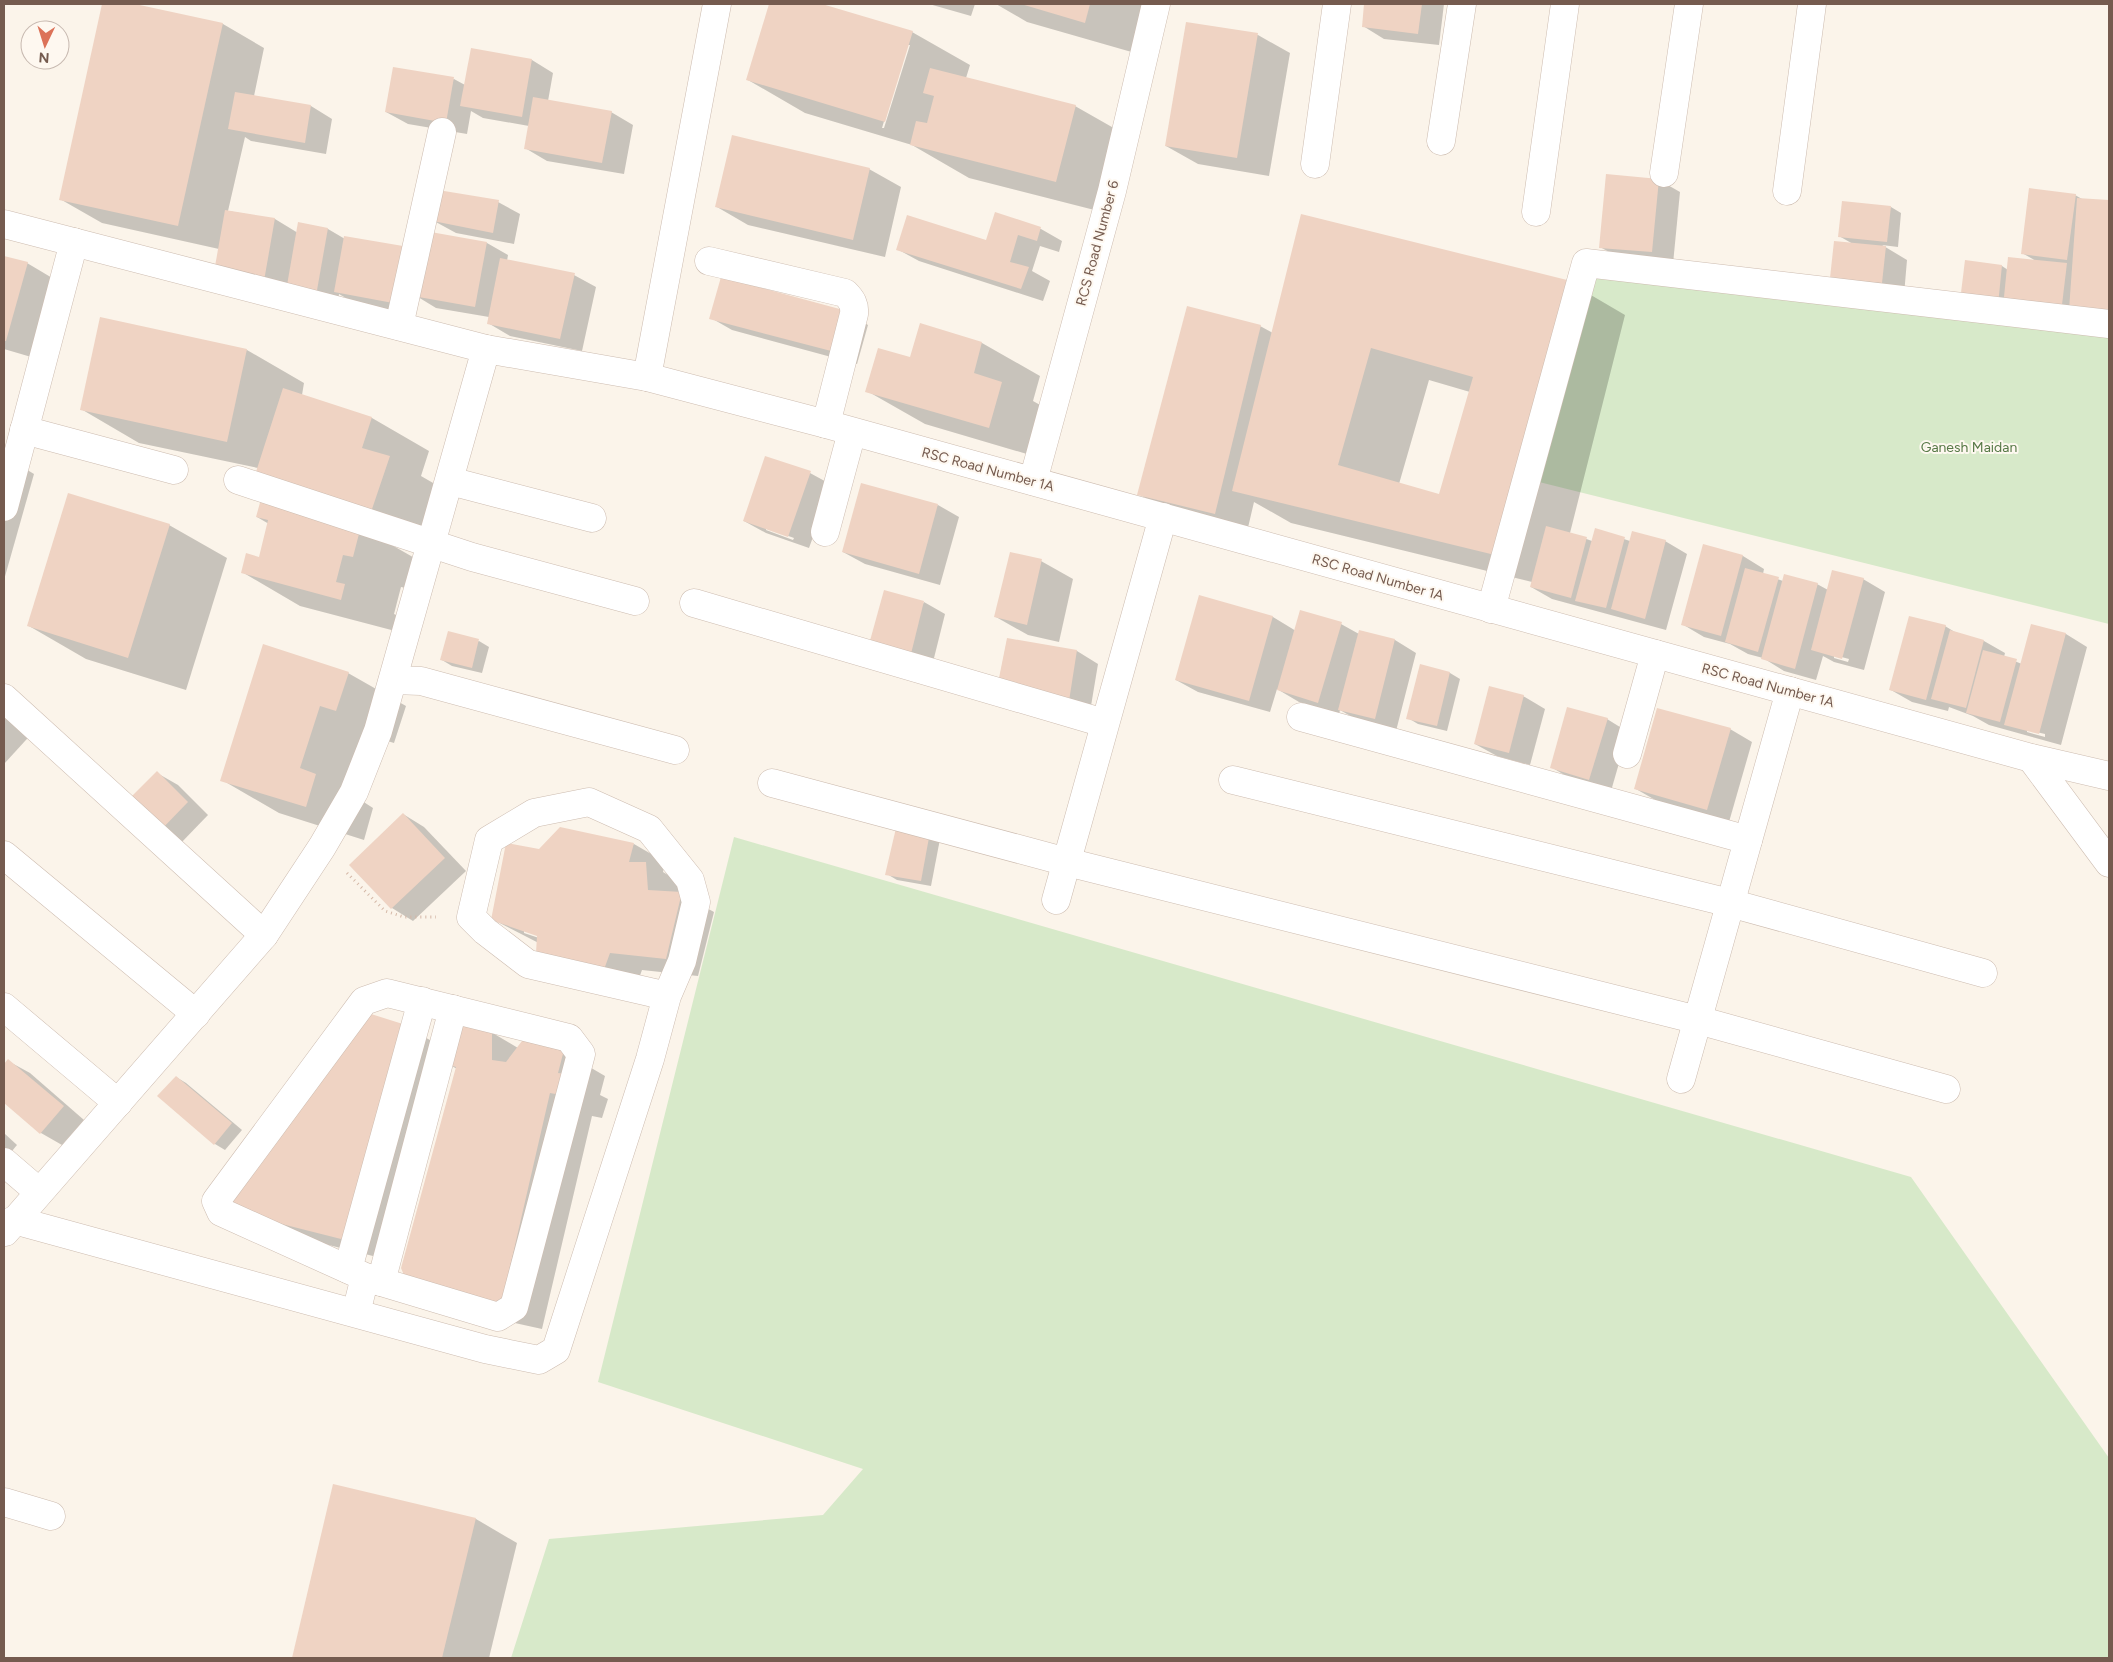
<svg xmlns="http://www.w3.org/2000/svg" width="2113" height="1662" font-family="Figtree,sans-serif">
<rect width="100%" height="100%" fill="#fbf4ea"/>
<g fill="#d7e9c9">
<path d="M1586 263 2109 324V624L1527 479Z"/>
<path d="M734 837 1911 1177 2109 1458V1658H511L549 1539 823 1515 863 1469 598 1382Z"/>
</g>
<g fill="#0003" fill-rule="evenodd">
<path d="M104 4H129L223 24 264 48 254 96 311 106 332 119 326 154 251 141 245 137 228 211 275 219 298 233 328 229 345 239 403 247 487 243 508 255 507 261 574 275 596 287 582 351 510 336 488 323 489 317 436 308 418 297 414 314 356 304 339 294 337 308 285 293 219 249 102 223 60 199Z"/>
<path d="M771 4H818L912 32 970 65 966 78 1075 106 1133 139 1114 215 969 178 912 145 805 113 748 80ZM907 45H910L884 128H882Z"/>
<path d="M929 4H975L971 16Z"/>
<path d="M996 4H1157L1142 55 1027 22Z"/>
<path d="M1366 4H1444L1439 45 1384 39 1363 26Z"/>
<path d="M1187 23 1258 35 1290 53 1269 176 1198 164 1166 146Z"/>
<path d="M532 60 553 73 548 101 611 112 633 125 624 174 547 161 525 148 529 126 483 118 471 111 467 134 408 124 386 112 454 79 465 85Z"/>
<path d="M869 169 901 187 885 257 748 225 717 207Z"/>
<path d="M1659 180 1680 192 1673 264 1622 259 1600 247Z"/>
<path d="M2075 195 2082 199 2109 201V323L2008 308 1966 262 2002 266 2008 270 2036 261 2022 253Z"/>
<path d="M498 202 520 214 514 244 456 233 434 221Z"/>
<path d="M1891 207 1901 213 1898 247 1882 245 1907 260 1904 295 1832 277 1853 244 1839 236Z"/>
<path d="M995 214 1041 229 1062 241 1059 252 1040 246 1032 271 1050 281 1043 301 919 261 897 249 987 242Z"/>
<path d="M1302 215 1567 281 1625 315 1570 533 1592 541 1596 530 1630 541H1665L1687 554 1666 630 1552 599 1531 587 1532 582 1291 523 1254 502 1247 532 1171 513 1139 494 1260 326 1273 333ZM1429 380 1470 392 1440 496 1399 484Z"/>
<path d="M4 257 27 263 59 282 38 359 4 349Z"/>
<path d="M846 312 868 325 857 364 732 330 711 318Z"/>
<path d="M921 325 982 343 1040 376 1033 401 1060 416 1047 460 925 424 867 391 911 358Z"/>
<path d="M247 350 304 383 302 395 372 418 429 451 421 476 447 491 428 547 362 528 418 560 411 589 401 587 394 614 403 618 399 632 300 606 242 572 260 559 269 524 257 517 262 500 258 468 139 443 81 409Z"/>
<path d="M4 456 34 474 4 580Z"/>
<path d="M810 473 832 485 809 548 766 533 744 521ZM766 528 794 538 793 540 766 530Z"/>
<path d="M938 505 959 517 940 585 865 564 843 552Z"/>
<path d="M169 525 227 558 186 690 86 659 29 626Z"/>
<path d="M1704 546 1743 556 1764 569 1763 574 1783 581 1817 584 1828 590 1863 579 1885 592 1864 670 1834 662 1823 656 1816 680 1784 671 1763 658 1748 654 1730 644 1704 637 1682 624ZM1834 655 1849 659 1848 662 1834 658Z"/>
<path d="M1041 561 1073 579 1059 642 1028 635 996 617Z"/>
<path d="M1200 597 1273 617 1296 631 1341 624 1359 634 1360 631 1395 640 1416 653 1396 731 1361 722 1340 710 1339 714 1299 702 1277 689 1270 712 1198 692 1176 680Z"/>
<path d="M924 602 945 614 931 670 891 660Z"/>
<path d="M2032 625 2066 634 2087 647 2061 745 1989 725 1973 716 1949 707 1948 711 1912 702 1891 690 1945 626 1958 634 1984 641 2005 653 2004 657 2022 664ZM2027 730 2045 734V737L2027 732Z"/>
<path d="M1008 639 1077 651 1098 664 1090 712 1020 700Z"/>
<path d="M479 641 489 647 482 673 452 666 442 660Z"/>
<path d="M1421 666 1450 673 1460 679 1447 731 1418 724 1408 718Z"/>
<path d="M348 673 406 706 394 743 378 738 359 799 373 808 364 840 279 813 222 780Z"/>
<path d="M1523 696 1545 709 1530 765 1497 756 1475 744Z"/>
<path d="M4 699 36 729 4 764Z"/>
<path d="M1607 719 1628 732 1611 791 1573 780 1551 767Z"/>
<path d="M1730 729 1752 742 1729 822 1657 801 1636 789Z"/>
<path d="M157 773 178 785 208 815 179 845 158 833Z"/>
<path d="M403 814 424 827 466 871 413 921 392 908Z"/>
<path d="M897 829 940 839 931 886 897 880 887 874Z"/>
<path d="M634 844 665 862 663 872 678 881 679 893 714 912 698 976 642 970 634 992 492 919ZM524 930 543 937 542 939 524 933Z"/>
<path d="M405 1026 437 1044 377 1257 256 1227Z"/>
<path d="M491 1032 518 1048 564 1052 605 1076 600 1095 608 1099 602 1118 592 1116 542 1329 451 1309 457 1069 445 1062Z"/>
<path d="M8 1061 30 1073 84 1120 62 1145 41 1133 4 1101V1066Z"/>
<path d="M176 1077 186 1083 242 1130 225 1150 215 1144Z"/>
<path d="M4 1133 17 1145 7 1157 4 1155Z"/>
<path d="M334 1486 476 1519 517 1543 489 1658H293Z"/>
</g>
<g fill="#efd3c3" fill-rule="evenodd">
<path d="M102 4H135L223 23 178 226 59 200Z"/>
<path d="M769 4H822L913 31 885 122 746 80Z"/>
<path d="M1021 4H1090L1085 23Z"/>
<path d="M1364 4H1422L1418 34 1362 27Z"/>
<path d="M1186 22 1258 33 1237 158 1165 146Z"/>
<path d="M471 48 532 59 522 117 460 106Z"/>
<path d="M393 67 454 77 446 123 385 112Z"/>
<path d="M930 68 1076 105 1056 182 910 145 916 121 927 123 934 96 923 93Z"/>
<path d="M235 92 311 105 305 143 228 129Z"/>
<path d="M533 97 612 111 602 163 524 149Z"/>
<path d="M732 135 870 168 853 240 715 207Z"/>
<path d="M1606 174 1659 179 1652 252 1599 248Z"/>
<path d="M2029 188 2076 194 2067 260 2021 254Z"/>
<path d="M438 190 499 200 493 233 433 221Z"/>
<path d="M2077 198 2109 200V313L2069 310Z"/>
<path d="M1842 201 1891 206 1887 242 1838 237Z"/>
<path d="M225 210 275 218 264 281 214 272Z"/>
<path d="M995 212 1041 227 1037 241 1018 235 1010 262 1029 267 1021 289 896 250 907 215 986 240Z"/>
<path d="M1301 214 1567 280 1499 556 1232 491ZM1371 348 1473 377 1439 494 1338 465Z"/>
<path d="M298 222 328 228 316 296 286 291Z"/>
<path d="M425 231 487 242 475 307 413 296Z"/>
<path d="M344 236 403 246 393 303 334 292Z"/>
<path d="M1834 241 1886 246 1882 283 1830 278Z"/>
<path d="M4 256 28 262 6 341H4Z"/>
<path d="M2008 257 2067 263 2061 313 2003 307Z"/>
<path d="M500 258 575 273 560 339 487 324Z"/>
<path d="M1965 260 2002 265 1998 305 1960 301Z"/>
<path d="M721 277 847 311 835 352 709 319Z"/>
<path d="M1187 306 1261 325 1215 514 1137 495Z"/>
<path d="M100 317 247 349 227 442 80 410Z"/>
<path d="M920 323 982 342 974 373 1002 382 989 428 865 392 878 348 910 357Z"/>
<path d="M283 388 372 417 362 448 390 456 370 515 254 478Z"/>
<path d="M765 456 811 471 788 537 743 521Z"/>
<path d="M861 483 938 504 919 574 842 552Z"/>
<path d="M68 493 170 524 128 658 27 626Z"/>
<path d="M261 499 361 526 353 557 343 555 336 582 345 584 341 600 241 573 246 553 259 557 268 520 256 517Z"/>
<path d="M1546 526 1587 537 1571 598 1530 587Z"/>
<path d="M1595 528 1625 537 1606 608 1575 601Z"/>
<path d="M1632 531 1666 540 1645 619 1611 609Z"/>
<path d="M1703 544 1743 555 1721 636 1681 625Z"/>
<path d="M1010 552 1042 559 1027 625 994 617Z"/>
<path d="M1745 568 1779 577 1758 652 1725 642Z"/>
<path d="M1832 570 1864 578 1842 659 1811 650Z"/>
<path d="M1784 574 1818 583 1795 669 1761 659Z"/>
<path d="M884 590 924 601 910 658 868 648Z"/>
<path d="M1199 595 1273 616 1249 701 1175 680Z"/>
<path d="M1300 610 1342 622 1318 703 1277 690Z"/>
<path d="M1909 616 1946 625 1926 700 1889 690Z"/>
<path d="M2031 624 2066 633 2039 734 2004 725Z"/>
<path d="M1359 630 1395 639 1375 719 1338 710Z"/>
<path d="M1950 630 1984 640 1966 708 1931 699Z"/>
<path d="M448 631 479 639 472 668 440 660Z"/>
<path d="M1007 638 1077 650 1069 701 997 688Z"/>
<path d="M263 644 349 672 336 711 320 706 300 768 316 774 306 807 220 781Z"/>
<path d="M1983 650 2017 659 2000 722 1966 713Z"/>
<path d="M1420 664 1450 672 1437 726 1406 719Z"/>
<path d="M1489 686 1524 695 1509 753 1474 744Z"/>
<path d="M1567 707 1608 718 1589 780 1550 768Z"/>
<path d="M1657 708 1731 728 1707 810 1634 789Z"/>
<path d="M157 771 188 802 157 834 125 803Z"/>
<path d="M403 813 445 858 391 909 349 865Z"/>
<path d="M560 827 634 843 629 862H646L648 890 682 892 666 959 610 953 602 975 536 953 537 936 491 920 506 843 539 849Z"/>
<path d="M896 828 930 832 921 881 885 875Z"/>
<path d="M371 1014 406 1025 345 1240 223 1209Z"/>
<path d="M458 1021 492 1031V1060L506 1062 525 1037 564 1050 558 1073 567 1074 561 1095 550 1093 501 1306 408 1285 401 1268 456 1067 444 1063Z"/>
<path d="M8 1059 64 1106 40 1134 4 1103V1064Z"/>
<path d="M176 1076 232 1123 214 1145 157 1096Z"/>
<path d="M333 1484 476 1518 442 1658H292Z"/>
</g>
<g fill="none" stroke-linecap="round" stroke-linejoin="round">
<defs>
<g id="minor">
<path d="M1441 141 1462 4"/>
<path d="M1315 164 1337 4"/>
<path d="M1664 173 1689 4"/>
<path d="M1787 191 1812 4"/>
<path d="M1536 212 1565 4"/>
<path d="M4 224 486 349 647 377 826 424 2031 758 2109 776"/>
<path d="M709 261 845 293C852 300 855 305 854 314L826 424"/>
<path d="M399 326 442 132"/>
<path d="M647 377 717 4"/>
<path d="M24 430 174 470"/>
<path d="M238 480 472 557 635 601"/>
<path d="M450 481 592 518"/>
<path d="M1033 481 1112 191 1156 4"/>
<path d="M4 507 74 242"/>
<path d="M825 532 852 432"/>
<path d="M694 603 1104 723"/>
<path d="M1491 609 1586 263 2109 324"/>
<path d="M393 680 421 681 675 750"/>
<path d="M4 698 264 935"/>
<path d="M1301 717 1748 840"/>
<path d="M1627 754 1655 654"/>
<path d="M2031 758 2109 863"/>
<path d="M1233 780 1730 903 1983 973"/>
<path d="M772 783 1067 862 1698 1020 1946 1089"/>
<path d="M4 855 196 1014"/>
<path d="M1056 900 1163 517"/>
<path d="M4 1007 118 1103"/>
<path d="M1681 1079 1790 691"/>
<path d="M4 1162 39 1192"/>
<path d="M14 1220 485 1349 539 1360 556 1350 650 1059 667 996 682 961 696 902 690 880 649 829 589 802 534 813 489 840 471 917 485 931 528 964 667 996"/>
<path d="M5 1232 264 935 322 847 354 792 378 731 486 349"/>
<path d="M348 1269 422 1001"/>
<path d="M381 1282 453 1009"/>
<path d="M356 1313 365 1277 498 1317 514 1307 581 1054 569 1038 387 993 364 1001 216 1201 221 1212 365 1277"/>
<path d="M4 1502 51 1516"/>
</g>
</defs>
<use href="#minor" stroke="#cdbcb0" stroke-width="29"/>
<path stroke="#d4b7a6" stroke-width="3" stroke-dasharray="1 4" stroke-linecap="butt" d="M347 873 385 911 404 917H436"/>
<use href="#minor" stroke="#fff" stroke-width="28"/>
</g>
<g text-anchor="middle" stroke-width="4" stroke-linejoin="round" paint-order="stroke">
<g font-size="14" fill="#755b4f" stroke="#fef8f0">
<text transform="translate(1097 243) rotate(-75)" y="5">RCS Road Number 6</text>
<text transform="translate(988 469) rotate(15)" y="5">RSC Road Number 1A</text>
<text transform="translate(1378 577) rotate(16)" y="5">RSC Road Number 1A</text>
<text transform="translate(1768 685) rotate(15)" y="5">RSC Road Number 1A</text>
</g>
<g font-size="14" fill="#577947" stroke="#fef8f0">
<text x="1969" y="452">Ganesh Maidan</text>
</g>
</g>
<rect width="2113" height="1662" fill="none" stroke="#755b4f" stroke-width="10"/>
<g transform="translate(45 45) rotate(184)"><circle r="24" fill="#fef8f0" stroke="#c7b9b0"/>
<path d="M0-4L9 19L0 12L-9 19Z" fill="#dc7258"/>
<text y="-8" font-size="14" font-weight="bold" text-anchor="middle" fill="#755b4f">N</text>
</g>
</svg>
